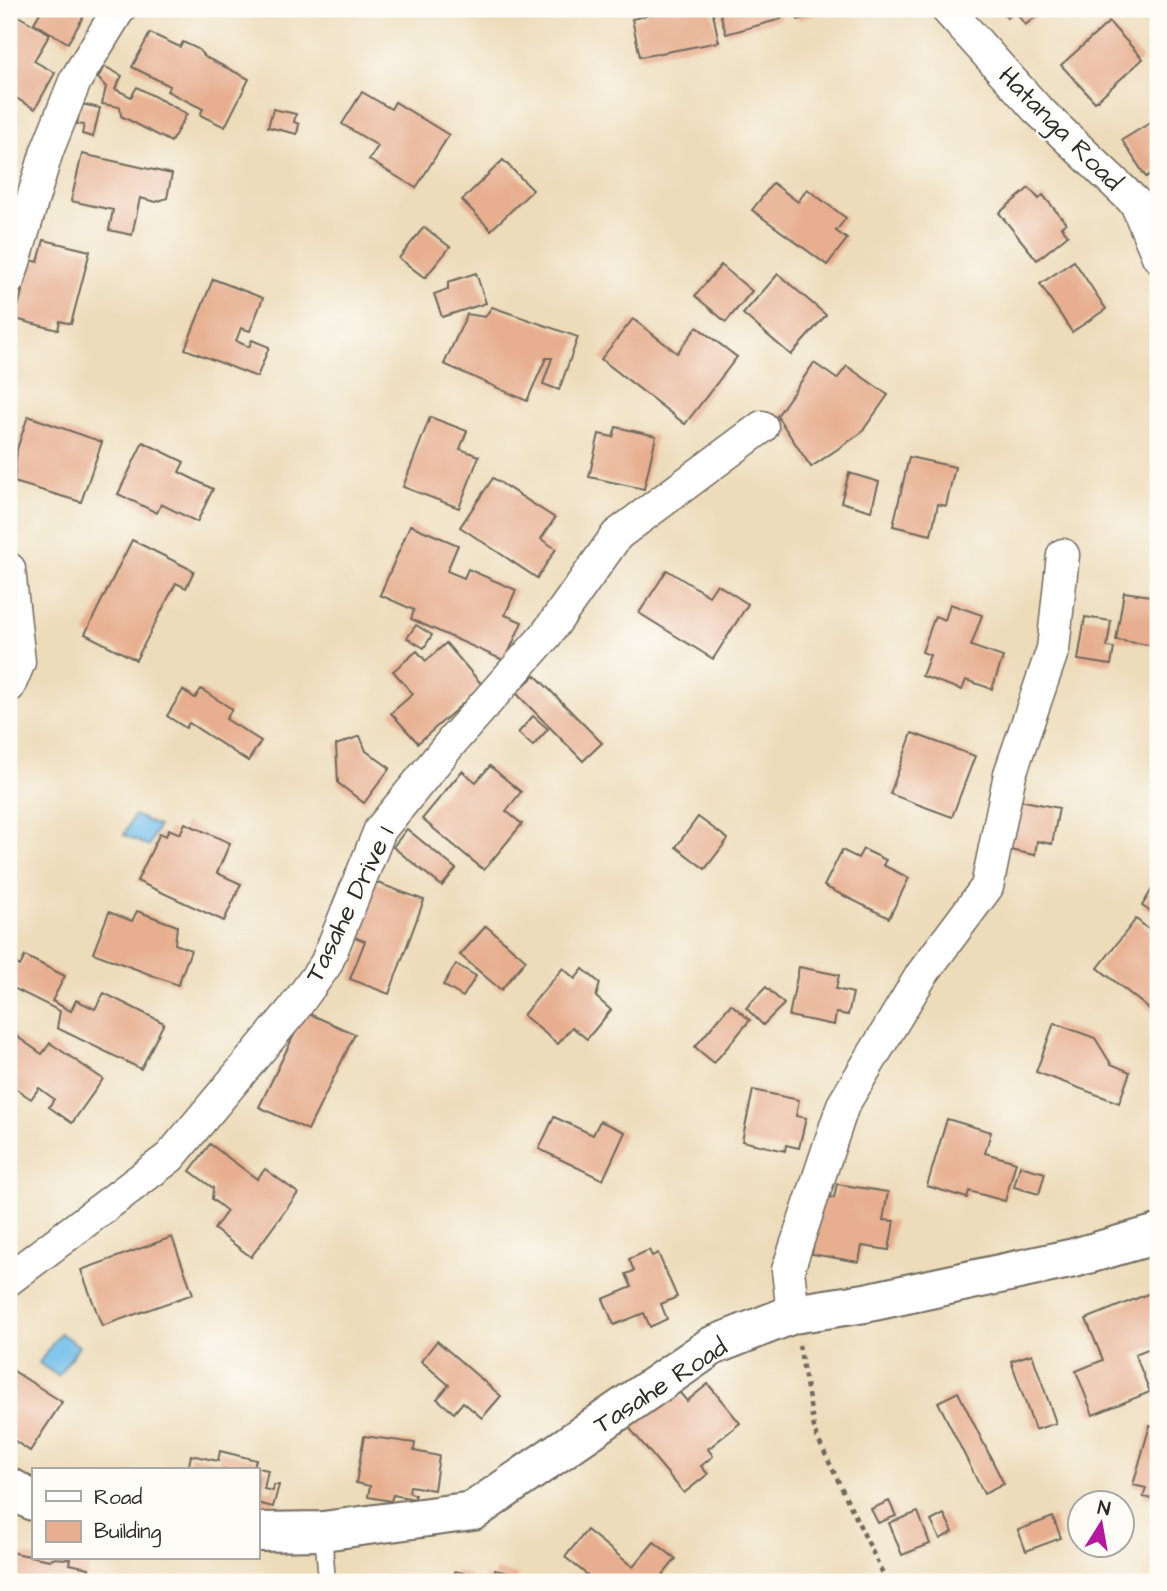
<svg xmlns="http://www.w3.org/2000/svg" width="1167" height="1591" font-family="'Architects Daughter',sans-serif">
<rect width="100%" height="100%" fill="#fdfcf7"/>
<filter id="ink" filterUnits="userSpaceOnUse"><feTurbulence type="fractalNoise" baseFrequency=".0143" numOctaves="2"/><feDisplacementMap in="SourceGraphic" scale="14" xChannelSelector="R" yChannelSelector="G"/><feConvolveMatrix kernelMatrix="1 2 1 2 8 2 1 2 1" color-interpolation-filters="sRGB"/></filter>
<filter id="wash" filterUnits="userSpaceOnUse"><feTurbulence type="fractalNoise" baseFrequency=".00686" numOctaves="4" result="noise"/><feDisplacementMap in="SourceGraphic" scale="28" xChannelSelector="R" yChannelSelector="G"/><feGaussianBlur stdDeviation="1.57" result="paint"/><feColorMatrix in="noise" values="0 0 0 0 0 0 0 0 0 0 0 0 0 0 0 0 0 1.4 0 .05"/><feComposite in="paint" operator="in"/></filter>
<g filter="url(#wash)">
<rect width="100%" height="100%" fill="#eddcba"/>
<g fill="#6fbeea" stroke="#4d748a" stroke-width="2">
<path d="M134 815 158 826 149 846 124 835Z"/>
<path d="M60 1333 79 1346 58 1376 39 1363Z"/>
</g>
<g id="blocks">
<g fill="#e7af8f">
<path d="M42 9H88L68 43 34 23Z"/>
<path d="M644 9H712L719 42 640 57 632 19 646 16Z"/>
<path d="M719 9H778L781 19 726 34Z"/>
<path d="M794 9H834L798 20Z"/>
<path d="M1000 9H1038L1041 13 1025 25 1016 12 1007 18Z"/>
<path d="M9 11 50 34 34 61 55 73 35 109 12 96 9 98Z"/>
<path d="M1109 22 1143 59 1095 102 1061 65Z"/>
<path d="M150 33 180 47 183 42 198 49 205 57 249 79 225 127 200 115 203 109 167 91 170 86 132 67Z"/>
<path d="M104 66 122 76 115 89 131 97 137 87 187 114 171 142 121 116 120 107 102 104 106 87 98 78Z"/>
<path d="M362 92 391 109 395 102 449 135 416 188 369 160 378 146 342 124Z"/>
<path d="M81 104 100 108 93 137 82 134 84 125 77 124Z"/>
<path d="M273 109 296 114 294 122 299 124 297 134 268 127Z"/>
<path d="M1158 118V169L1146 177 1122 140Z"/>
<path d="M82 154 172 174 167 198 156 202 140 198 132 235 109 230 113 210 71 201Z"/>
<path d="M503 160 533 190 491 230 462 200Z"/>
<path d="M773 183 798 202 807 189 846 218 836 231 847 239 827 265 752 210Z"/>
<path d="M1029 188 1039 199 1043 195 1066 223 1061 227 1068 235 1037 260 999 213Z"/>
<path d="M424 227 450 247 425 278 399 258Z"/>
<path d="M44 240 90 251 71 324 60 321 58 330 15 319 30 260 38 262Z"/>
<path d="M1074 261 1106 309 1072 332 1040 284Z"/>
<path d="M721 265 752 291 726 322 695 296Z"/>
<path d="M476 273 486 303 442 317 434 294 448 289V282Z"/>
<path d="M778 274 826 315 791 355 743 314Z"/>
<path d="M213 279 263 298 250 331 241 328 236 341 249 347 252 340 269 347 257 377 185 349Z"/>
<path d="M492 307 578 337 559 390 543 384 552 358H546L527 401 444 364 467 314 485 317Z"/>
<path d="M633 319 677 353 697 327 737 357 685 424 601 359Z"/>
<path d="M814 363 837 379 847 366 888 395 861 433 811 467 777 416Z"/>
<path d="M28 416 102 442 81 502 14 482 17 449Z"/>
<path d="M430 417 467 431 460 449 479 456 459 508 403 487Z"/>
<path d="M616 427 656 436 644 489 589 477 599 434 613 437Z"/>
<path d="M143 442 184 462 179 472 213 489 197 522 161 504 157 513 118 494Z"/>
<path d="M909 457 955 467 946 506 938 504 931 535 893 526Z"/>
<path d="M849 473 879 482 871 511 841 502Z"/>
<path d="M493 478 555 518 541 539 556 549 537 578 460 527Z"/>
<path d="M410 525 458 545 447 571 464 578 468 569 516 590 505 615 522 622 505 661 411 619 414 610 380 595Z"/>
<path d="M132 540 194 571 186 588 176 583 136 660 85 634Z"/>
<path d="M667 570 709 596 717 584 748 604 713 659 639 613Z"/>
<path d="M1124 592 1158 597 1150 645 1116 640Z"/>
<path d="M950 604 982 615 971 646 1003 657 992 689 966 680 962 690 922 676 930 655 922 652 935 616 945 620Z"/>
<path d="M1085 617 1111 621 1107 647 1114 648 1111 665 1078 660Z"/>
<path d="M416 625 432 635 424 648 407 638Z"/>
<path d="M446 643 483 686 418 743 391 713 413 694 393 671 417 651 426 661Z"/>
<path d="M535 675 602 743 583 761 516 693Z"/>
<path d="M201 689 232 709 226 719 261 741 248 761 189 723 186 728 167 716 183 690 195 698Z"/>
<path d="M533 716 548 729 533 746 518 733Z"/>
<path d="M912 733 975 756 952 817 890 794Z"/>
<path d="M360 736 366 751 390 768 364 803 338 783 336 745Z"/>
<path d="M490 766 521 792 506 811 522 824 484 870 422 819 462 771 476 782Z"/>
<path d="M1019 800 1059 808 1052 844 1037 841 1035 855 1010 850Z"/>
<path d="M698 817 728 839 705 869 676 847Z"/>
<path d="M185 823 230 843 217 873 241 884 224 921 137 881 160 833 166 836 169 829 180 834Z"/>
<path d="M407 829 456 869 442 886 393 847Z"/>
<path d="M863 849 886 860 883 865 909 878 889 918 824 886 842 850 858 858Z"/>
<path d="M375 882 424 900 389 994 350 979 365 941 354 937Z"/>
<path d="M1155 884 1158 886V916L1142 906Z"/>
<path d="M137 911 177 926 175 944 191 950 178 985 93 953 109 912 132 921Z"/>
<path d="M1136 919 1158 937V1005L1153 1012 1098 968Z"/>
<path d="M486 926 526 960 501 990 460 955Z"/>
<path d="M25 956 65 976 52 1001 71 1011 76 1000 95 1009 104 993 164 1023 141 1069 57 1028 60 1011 9 986V960L20 966Z"/>
<path d="M456 964 476 976 463 997 443 985Z"/>
<path d="M799 967 839 975 836 989 853 993 848 1015 836 1013 834 1025 789 1016Z"/>
<path d="M563 968 575 979 583 969 600 983 596 997 611 1010 587 1039 572 1027 558 1044 523 1015Z"/>
<path d="M766 987 784 1004 763 1025 746 1008Z"/>
<path d="M731 1004 750 1020 714 1063 695 1047Z"/>
<path d="M305 1012 355 1034 308 1130 259 1107Z"/>
<path d="M1054 1023 1095 1038 1111 1064 1130 1072 1119 1103 1036 1072Z"/>
<path d="M9 1031 42 1054 50 1043 103 1079 72 1123 49 1107 54 1099 39 1088 31 1099 9 1084Z"/>
<path d="M753 1090 799 1100 796 1116 806 1118 799 1148 786 1145 785 1151 742 1141Z"/>
<path d="M554 1117 593 1135 600 1121 625 1132 603 1180 539 1149Z"/>
<path d="M947 1119 991 1132 985 1153 1016 1162 1005 1201 969 1191 967 1198 927 1186Z"/>
<path d="M210 1144 257 1179 265 1169 298 1193 251 1257 214 1229 227 1211 212 1199 213 1188 190 1171Z"/>
<path d="M1020 1166 1045 1173 1039 1194 1014 1187Z"/>
<path d="M837 1184 888 1192 883 1220 894 1221 889 1250 862 1246 859 1262 812 1254 814 1242 808 1240 815 1195 834 1198Z"/>
<path d="M172 1237 193 1294 102 1326 81 1270Z"/>
<path d="M649 1250 652 1256 658 1253 677 1297 661 1304 667 1319 650 1327 644 1313 614 1325 603 1299 632 1287 626 1274 634 1271 629 1259Z"/>
<path d="M1150 1293 1158 1312V1345L1135 1354 1150 1392 1093 1415 1076 1371 1103 1360 1086 1319Z"/>
<path d="M437 1341 501 1396 482 1418 463 1402 454 1413 437 1399 449 1385 421 1361Z"/>
<path d="M1032 1354 1056 1423 1035 1430 1011 1361Z"/>
<path d="M9 1368 62 1402 30 1451 9 1437Z"/>
<path d="M708 1384 740 1423 708 1449 713 1456 701 1466 708 1474 684 1493 626 1424 673 1385 687 1401Z"/>
<path d="M958 1392 1004 1484 984 1494 938 1402Z"/>
<path d="M1150 1425 1158 1428V1500L1143 1497 1146 1488 1133 1485Z"/>
<path d="M364 1436 415 1443 414 1451 439 1456 434 1490 410 1486 409 1492 415 1495V1499L393 1495 391 1501 368 1497 370 1486 356 1483Z"/>
<path d="M220 1451 256 1460 254 1467 268 1470 264 1489 273 1491 274 1485H279L273 1507 257 1503V1470H188L191 1455 218 1461Z"/>
<path d="M889 1501 896 1516 878 1523 871 1509Z"/>
<path d="M918 1512 930 1544 902 1555 889 1523Z"/>
<path d="M944 1514 953 1532 940 1539 931 1521Z"/>
<path d="M1053 1517 1061 1538 1026 1551 1018 1530Z"/>
<path d="M587 1530 633 1567 654 1542 676 1559 657 1582H596L565 1557Z"/>
<path d="M9 1552 50 1560 51 1558 70 1559 69 1564 89 1568 86 1582H9Z"/>
<path d="M495 1570 518 1575 516 1582H484L485 1576 494 1578Z"/>
<path d="M455 1571 471 1575 470 1582H453Z"/>
</g>
</g>
</g>
<g filter="url(#ink)">
<use href="#blocks" fill-opacity="0" stroke="#6f695d" stroke-width="2"/>
<g fill="none" stroke-linecap="round" stroke-linejoin="round">
<defs>
<path id="service" d="M323 1531 327 1582"/>
<g id="minor">
<path d="M947 9 1036 108 1136 203 1158 256"/>
<path d="M9 279 47 151 75 81 119 9"/>
<path d="M9 569 19 662 9 686"/>
<path d="M9 1279 170 1157 292 1011 326 964 380 830 454 739 546 635 617 535 762 427"/>
<path d="M793 1314 788 1270 843 1105 922 974 987 887 1010 774 1053 649 1063 555"/>
</g>
<g id="tertiary">
<path d="M9 1487 33 1501"/>
<path d="M257 1532 323 1531 473 1511 712 1346 793 1314 865 1303 1074 1258 1158 1234"/>
</g>
</defs>
<use href="#service" stroke="#6f695d" stroke-width="19"/>
<use href="#minor" stroke="#6f695d" stroke-width="35"/>
<use href="#tertiary" stroke="#6f695d" stroke-width="42"/>
<path stroke="#6f695d" stroke-width="4.5" stroke-dasharray="5 5" stroke-linecap="butt" d="M799 1345 815 1433 887 1582"/>
<use href="#service" stroke="#fff" stroke-width="16"/>
<use href="#minor" stroke="#fff" stroke-width="32"/>
<use href="#tertiary" stroke="#fff" stroke-width="38"/>
</g>
</g>
<g text-anchor="middle" stroke-width="5" stroke-linejoin="round" paint-order="stroke">
<g font-size="26" fill="#2b2b2b" stroke="#fdfcf7">
<text transform="translate(1061 128) rotate(45)" y="9">Hatanga Road</text>
<text transform="translate(349 904) rotate(-64)" y="9">Tasahe Drive 1</text>
<text transform="translate(660 1385) rotate(-33)" y="9">Tasahe Road</text>
</g>
</g>
<rect width="1167" height="1591" fill="none" stroke="#fdfcf7" stroke-width="35"/>
<rect x="32" y="1468" width="228" height="91" fill="#fdfcf7" stroke="#a9a8a5" stroke-width="2"/>
<rect x="46" y="1491" width="35" height="10" fill="#ffffff" stroke="#a9a8a5" stroke-width="2"/>
<text x="94" y="1504" font-size="21" fill="#2b2b2b">Road</text>
<rect x="46" y="1521" width="35" height="21" fill="#e7af8f" stroke="#a9a8a5" stroke-width="2"/>
<text x="94" y="1538" font-size="21" fill="#2b2b2b">Building</text>
<g transform="translate(1101 1524) rotate(11)"><circle r="33" fill="#fdfcf7" stroke="#a9a8a5" stroke-width="2"/>
<path d="M0-5L12 26L0 18L-12 26Z" fill="#b5179e"/>
<text y="-10" font-size="19" font-weight="bold" text-anchor="middle" fill="#2b2b2b">N</text>
</g>
</svg>
